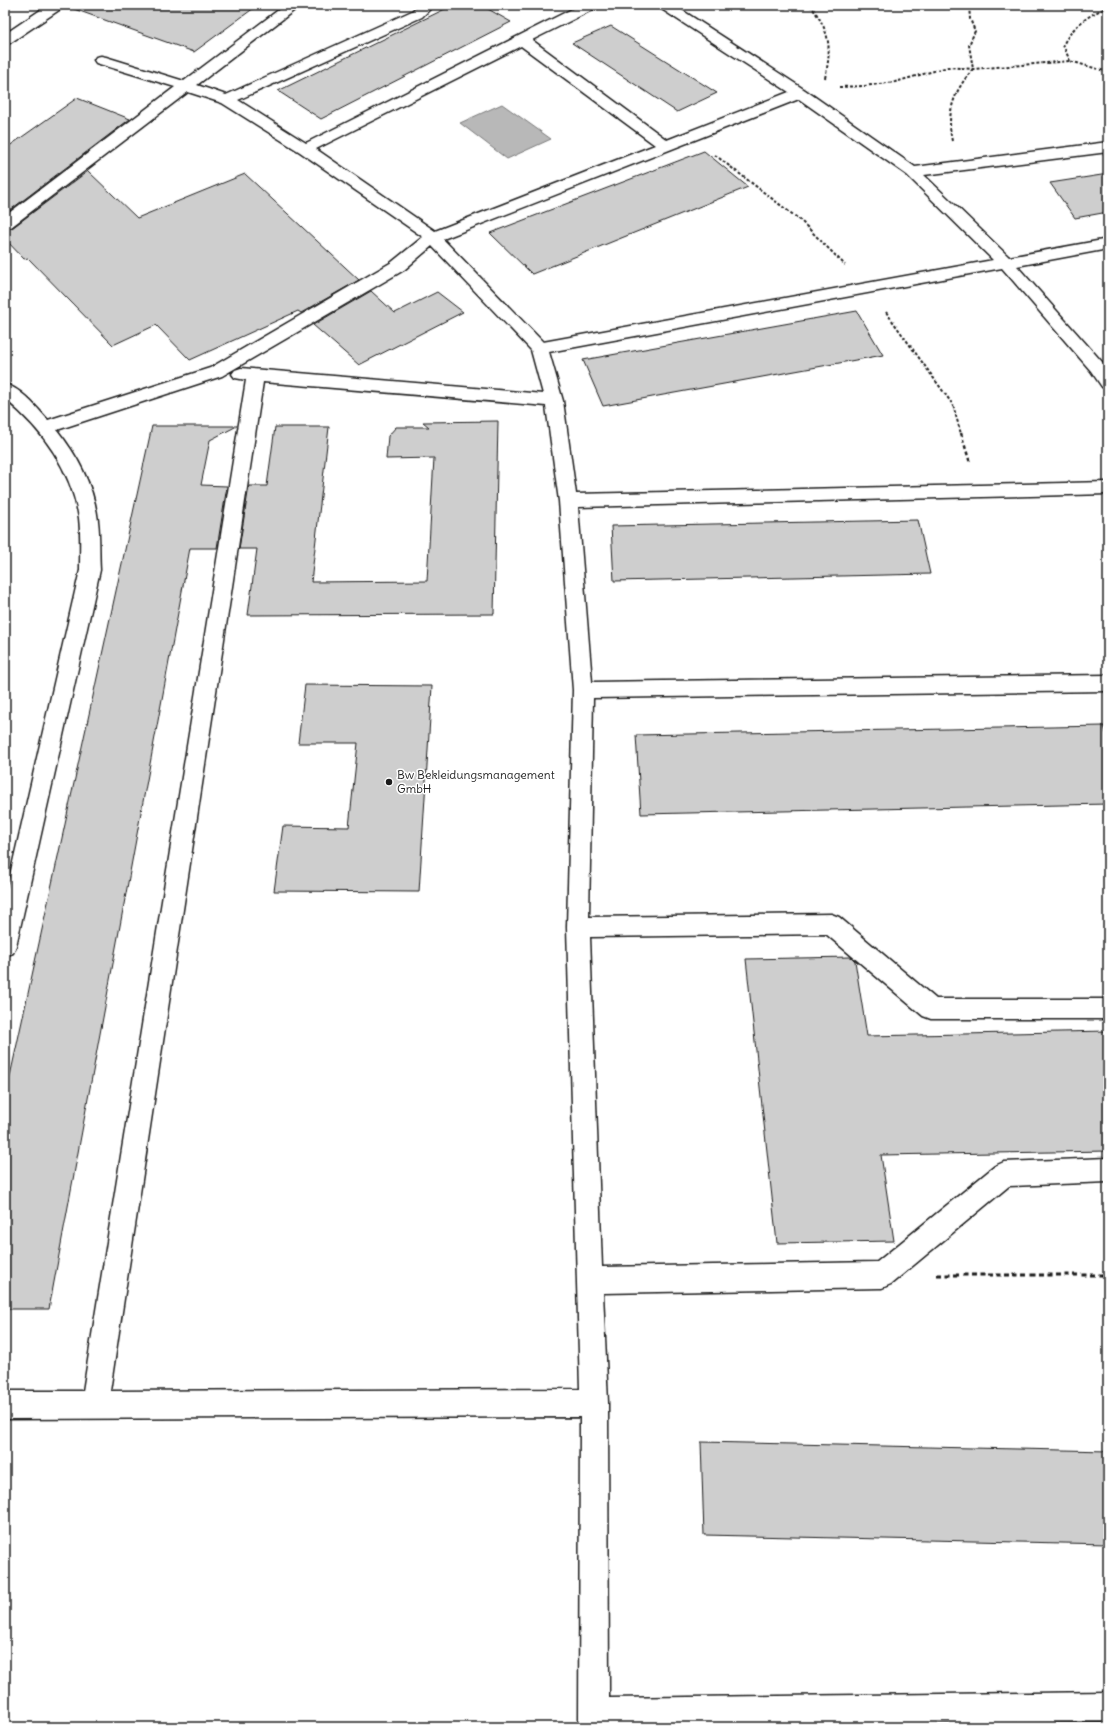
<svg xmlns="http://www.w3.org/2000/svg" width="1113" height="1732" font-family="Delius,sans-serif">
<rect width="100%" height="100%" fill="#fff"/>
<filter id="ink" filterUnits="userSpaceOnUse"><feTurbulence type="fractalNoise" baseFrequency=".025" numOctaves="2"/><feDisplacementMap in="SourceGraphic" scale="8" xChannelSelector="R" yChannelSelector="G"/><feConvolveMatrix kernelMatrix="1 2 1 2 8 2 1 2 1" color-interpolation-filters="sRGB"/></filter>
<g filter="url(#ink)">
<path fill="#b8b8b8" stroke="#7a7a7a" d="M502 104 551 139 507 159 460 123Z"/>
<g fill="#cecece" stroke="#1c1c1c">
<path d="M75 5H258L194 52 74 9Z"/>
<path d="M453 5H481L511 22 321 119 278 91Z"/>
<path d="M611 26 717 93 677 112 572 43Z"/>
<path d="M77 98 130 119 5 214V149Z"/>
<path d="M704 151 748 187 532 274 490 233Z"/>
<path d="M88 171 137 218 245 174 359 280 301 313 298 311 190 360 156 325 113 345 28 258 24 259 5 239V230L12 228Z"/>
<path d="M1108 174V212L1075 218 1050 183Z"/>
<path d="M371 291 395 313 437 292 463 312 359 365 313 325Z"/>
<path d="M857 311 883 355 603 406 583 360Z"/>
<path d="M498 421 494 614 248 615 257 549H239L249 486H267L275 427H329L311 582 427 581 434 458 386 459 388 436 396 427H429L423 422Z"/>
<path d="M152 426H237L210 440 201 485 227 486 217 548H190L49 1309H5V1099Z"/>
<path d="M918 520 930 574 614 581 611 526Z"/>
<path d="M305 685 432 686 419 892 274 891 283 826 349 827 358 743H298Z"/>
<path d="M1104 726 1108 740V804L641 814 636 735Z"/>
<path d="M851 957 855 961 867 1036 1108 1031V1151L881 1155 894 1241 777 1243 746 959Z"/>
<path d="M701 1442 1108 1451V1544L704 1535Z"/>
</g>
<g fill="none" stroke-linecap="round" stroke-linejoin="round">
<defs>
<g id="minor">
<path d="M48 5H64L62 8 10 43 5 44V34Z"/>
<path d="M285 5H301L197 85 226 95 412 11 419 5H434L422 17 238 100 306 143 580 5H598L596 8 532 40 667 140 789 92 660 8 658 5H674L805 90 915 167 1108 142V152L924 175 1009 257 1108 239V249L1017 266 1103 363 1108 370V389L1102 387 1091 371 1002 268 549 352 563 401 576 494 1108 482V494L578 507 592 682 1108 675V691L593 698 589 917 831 914 839 917 936 999H1108V1019H931L923 1016 826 934 590 937 602 1267 877 1262 995 1166 1004 1162 1108 1158V1182L1009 1186 891 1284 882 1288 603 1293 608 1403 609 1698 1108 1692V1722L579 1727 580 1417 5 1419V1391H83L246 380 235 378 232 374 235 370 241 368 543 394 531 350 432 246 404 270 222 376 57 430C78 456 94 487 98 521 100 537 99 554 100 570L16 946 13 953 5 956V897L80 570C80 553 81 535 79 518 71 469 43 430 5 399V384C22 389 37 408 48 420L210 368 392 262 423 237 300 152 222 103 188 92 11 227 5 229V216L175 87 96 63 94 60 96 57 101 56 106 57 184 81ZM521 46 655 145 435 231 316 149ZM799 99 907 175 993 260 543 342 443 239ZM263 382 546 406 559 501 573 690 567 927 580 1389 110 1391Z"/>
</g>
</defs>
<use href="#minor" stroke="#1c1c1c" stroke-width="3"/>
<g stroke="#1c1c1c" stroke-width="2" stroke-dasharray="3 2" stroke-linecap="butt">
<path d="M810 5C830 31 832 47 825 78"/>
<path d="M1070 61 1063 45C1073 26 1088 15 1108 7"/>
<path d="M839 87 864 86 895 82 948 67 973 69 1070 61 1108 72"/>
<path d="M952 141C946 112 954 91 973 69L969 45 975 31 970 19 969 5"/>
<path d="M715 155 800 220 845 265"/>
<path d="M886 312 953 405 961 434"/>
</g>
<path stroke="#1c1c1c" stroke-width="2.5" stroke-dasharray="3.5 3" stroke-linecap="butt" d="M961 433 970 463"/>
<path stroke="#1c1c1c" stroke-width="3" stroke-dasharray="5 3.5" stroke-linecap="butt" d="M937 1275H1108"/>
<use href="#minor" fill="#fff" fill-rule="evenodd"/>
</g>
</g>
<circle fill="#1c1c1c" stroke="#fff" stroke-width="1.5" cx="389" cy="782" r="4"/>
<g text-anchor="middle" stroke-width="3" stroke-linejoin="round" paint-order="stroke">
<g font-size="12" fill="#1c1c1c" stroke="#fff" text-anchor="start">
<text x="397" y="779">Bw Bekleidungsmanagement<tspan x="397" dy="14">GmbH</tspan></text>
</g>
</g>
<rect width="1113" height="1732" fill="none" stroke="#fff" stroke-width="20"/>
<rect x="10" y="10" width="1093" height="1712" fill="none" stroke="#1c1c1c" stroke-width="1.5" filter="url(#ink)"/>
</svg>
